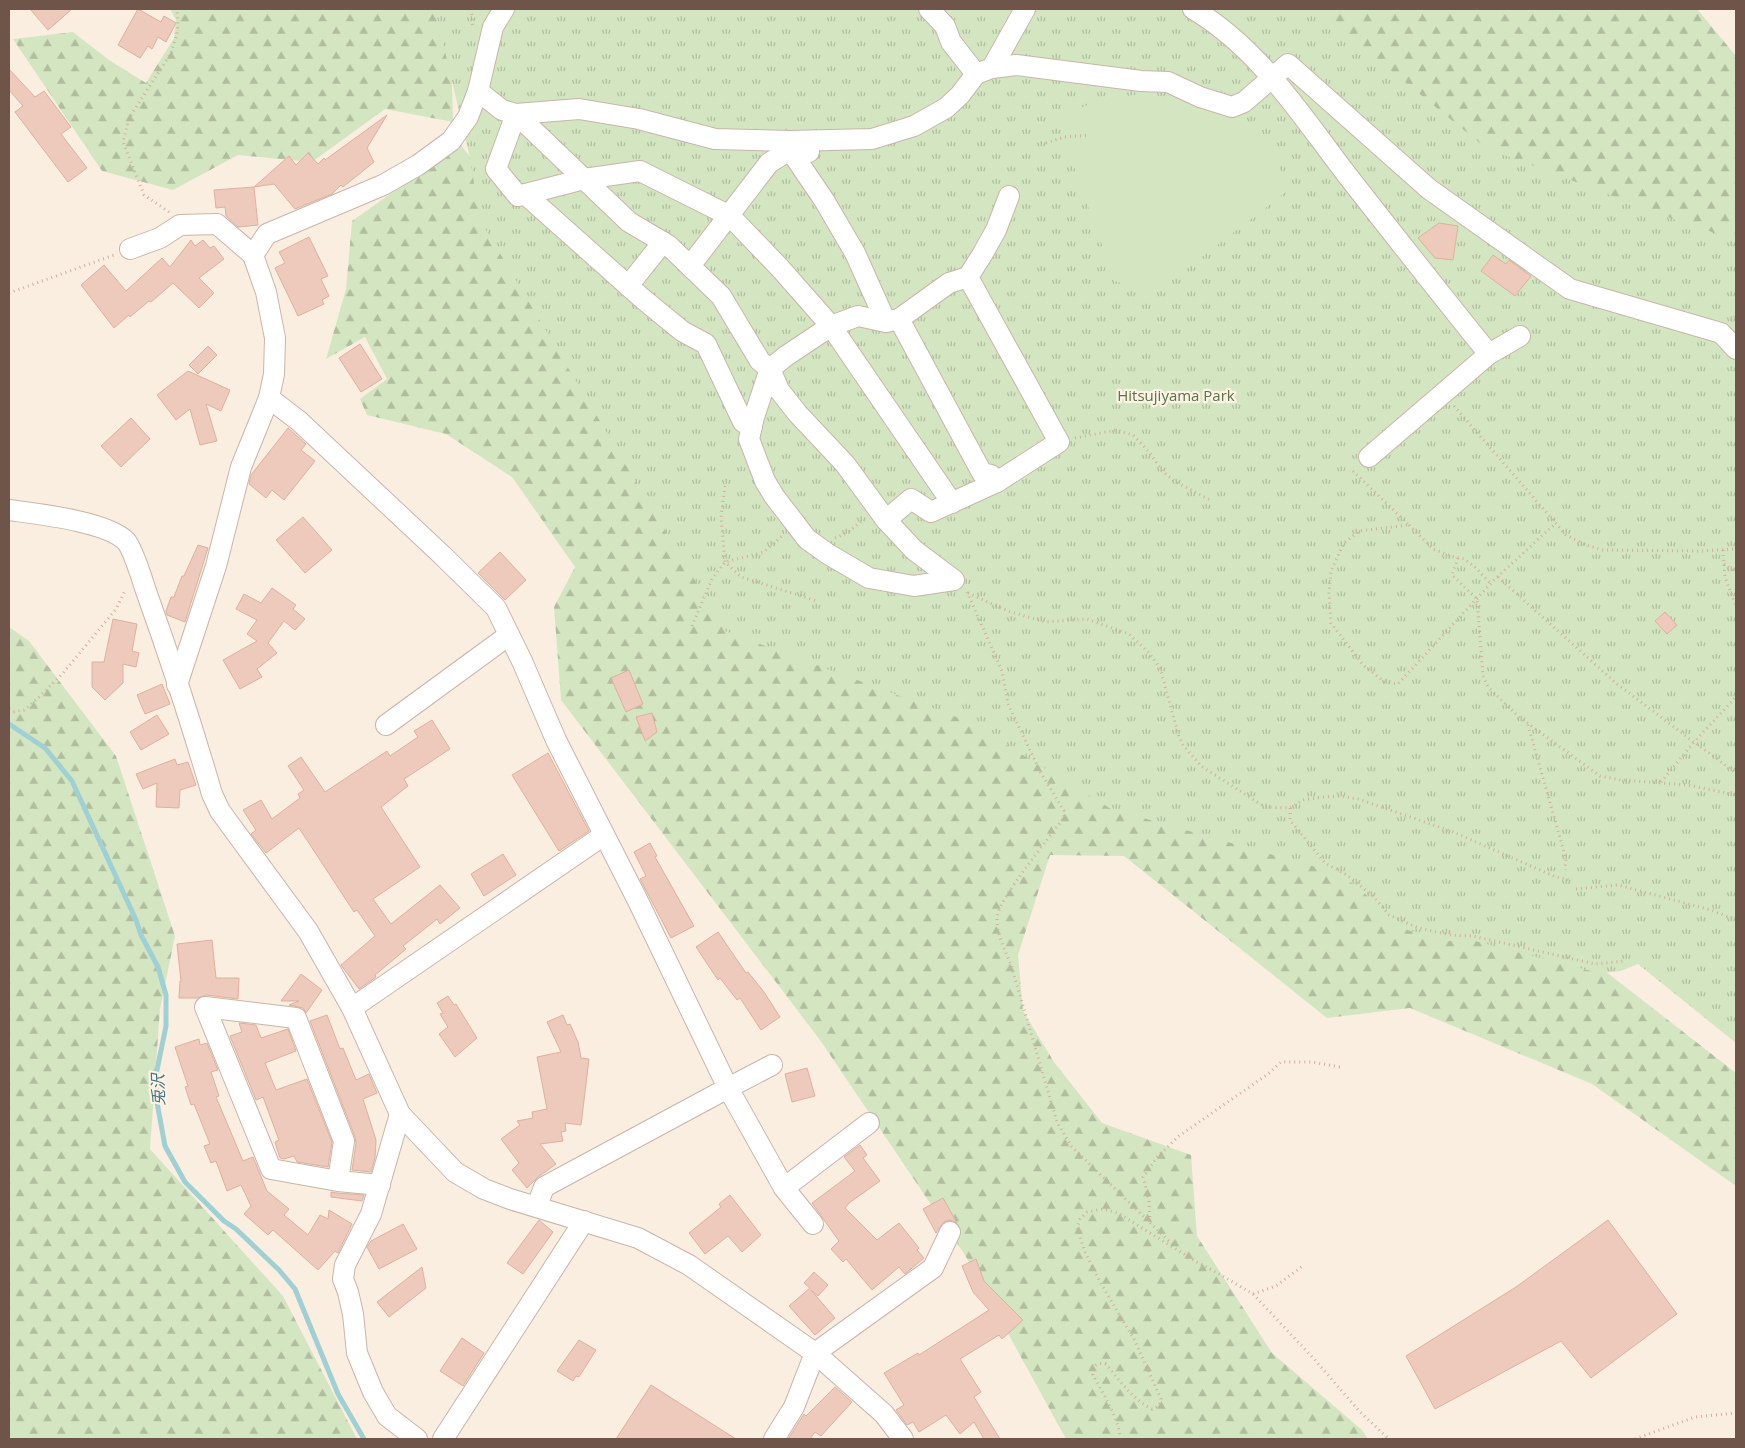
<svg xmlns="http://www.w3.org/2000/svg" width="1745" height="1448" font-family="'Open Sans','Noto Sans JP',sans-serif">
<defs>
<pattern id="forest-firs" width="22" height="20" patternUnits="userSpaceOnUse" patternTransform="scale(1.25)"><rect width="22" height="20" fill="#d4e6c1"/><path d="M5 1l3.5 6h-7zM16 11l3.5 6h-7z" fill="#b0bd9f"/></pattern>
<pattern id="park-tufts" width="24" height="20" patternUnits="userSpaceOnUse" patternTransform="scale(1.25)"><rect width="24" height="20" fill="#d4e6c1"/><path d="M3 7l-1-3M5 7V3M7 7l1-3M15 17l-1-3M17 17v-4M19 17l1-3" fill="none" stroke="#b0bd9f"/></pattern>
</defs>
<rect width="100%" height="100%" fill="#faeee1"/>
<g fill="url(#forest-firs)">
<path d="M170 9H450L453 122 385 109 312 162 238 155 173 190 102 171 13 39 73 32 109 60 146 83 174 38 176 20Z"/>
<path d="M1316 9H1697L1736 56V316L1579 276Z"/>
<path d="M460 144 580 295 1605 971 1736 1073V1186L1592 1084 1410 1008 1327 1018 1124 856 1050 855 1018 955 1023 1011 1054 1062 1102 1123 1191 1155 1197 1236 1272 1353 1362 1430 1368 1439H1066L965 1255 820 1040 561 700 554 607 575 567 512 477 446 434 367 415 360 399 387 379 365 337 326 359 346 289 352 221Z"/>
<path d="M9 627 29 641 116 756 175 936 160 1009 150 1149 283 1296 357 1439H9Z"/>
</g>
<path fill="url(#park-tufts)" d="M435 9H1322L1357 43 1486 148 1679 221 1736 240V1043L1638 964 1621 971 1599 973 1475 941H1446L1435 934 1410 931 1386 920 1360 887 1323 869 1111 809 967 721 725 631 480 220 470 158Z"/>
<path fill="#d4e6c1" d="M1133 95C1144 96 1156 95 1168 97 1197 101 1230 115 1252 135 1269 149 1280 169 1291 188L1155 293 1115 281 1057 119 1096 101Z"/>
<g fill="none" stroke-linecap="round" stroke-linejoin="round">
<path stroke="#9fd0d3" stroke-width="5" d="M9 724 45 748 72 781 136 920 141 935 158 967 166 995V1026L156 1075V1097L165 1146 185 1182 224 1221 236 1229 279 1270 295 1289 338 1394 364 1439"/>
</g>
<g fill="#edcabb" stroke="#dfb09d">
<path d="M30 9H72L48 30Z"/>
<path d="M138 9 161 22 164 16 176 23 166 42 158 37 152 49 148 46 140 58 118 45Z"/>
<path d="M9 69 35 97 44 91 71 127 61 134 87 168 68 182 15 112 23 106 9 90Z"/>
<path d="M387 115 367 148 374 162 343 187 341 185 332 194 295 209 274 184 254 187 258 225 238 227 226 216 225 207 216 208 214 190 254 187 289 156 296 165 308 153 318 164 324 158 325 160Z"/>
<path d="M1439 223 1458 226 1453 260 1435 258 1418 238Z"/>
<path d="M309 237 328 276 321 279 329 296 322 300 324 304 298 316 275 268 285 263 279 252Z"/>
<path d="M191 240 195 246 203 240 210 248 214 246 224 259 199 278 214 293 199 308 173 283 151 302 149 301 130 317 129 315 114 328 81 285 104 265 126 291 162 258 170 267Z"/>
<path d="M1493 255 1506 264 1509 260 1531 276 1515 296 1481 271Z"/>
<path d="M360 344 382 379 361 392 339 358Z"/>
<path d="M208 346 217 355 198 374 189 365Z"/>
<path d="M188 371 230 390 221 411 206 404 217 441 200 445 190 409 176 420 157 395Z"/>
<path d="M131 418 150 439 121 467 101 446Z"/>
<path d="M288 428 306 444 301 450 315 461 284 500 272 490 266 498 249 484 251 475Z"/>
<path d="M303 517 332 550 305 573 276 540Z"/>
<path d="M198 545 208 548 185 622 167 615 166 611 171 597H174L182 576H184Z"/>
<path d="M500 552 526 580 505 600 478 573Z"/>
<path d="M272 588 296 605 293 609 305 619 295 630 284 621 268 643 277 653 257 669 262 677 240 689 223 660 257 641 247 634 257 620 236 609 244 594 261 603Z"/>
<path d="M1665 612 1677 625 1667 634 1655 621Z"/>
<path d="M113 619 137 624 132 651 139 653 136 667 123 664V683L105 700 92 687V662H104Z"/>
<path d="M629 670 643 704 626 712 611 678Z"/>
<path d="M162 684 170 704 145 714 137 695Z"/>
<path d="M652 713 657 732 645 741 636 717Z"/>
<path d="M157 715 169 734 141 750 130 732Z"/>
<path d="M432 720 450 749 404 779 408 786 381 807 420 867 373 899 391 924 440 885 460 908 440 924 437 919 403 946 406 949 375 975 376 977 372 980 359 989 341 965 375 936 357 910 354 912 299 828 266 853 251 834 256 830 243 810 261 800 272 819 300 798 298 794 304 790 288 766 301 757 325 792 387 751 390 756 418 737 414 731Z"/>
<path d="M548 753 589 831 559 851 512 775Z"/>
<path d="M175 759 177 765 188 762 196 785 180 790 179 808 156 807 157 783 143 789 136 774Z"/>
<path d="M650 843 657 856 655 857 694 926 671 938 640 879 646 876 634 852Z"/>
<path d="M503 854 516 875 484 896 471 874Z"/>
<path d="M718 932 746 973 748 972 764 992 780 1017 761 1030 740 998 737 1000 720 978 718 980 696 947Z"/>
<path d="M212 940 216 978H239L238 999 206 995 198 998H179L180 981H181L177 944Z"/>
<path d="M301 974 322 990 306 1013 303 1008 289 1005 299 1001H281Z"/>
<path d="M448 996 454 1005 456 1004 477 1038 455 1057 439 1034 448 1027 440 1014 443 1013 437 1003Z"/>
<path d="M327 1015 340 1049 343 1048 356 1080 369 1074 377 1093 363 1099 376 1140 375 1158 371 1172 352 1170 356 1143 355 1137 310 1021Z"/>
<path d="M563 1015 567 1025 570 1024 578 1042 581 1058 589 1059 581 1125 565 1123 566 1131 561 1132 563 1141 540 1144 556 1164 538 1177 527 1188 512 1170 519 1163 501 1139 520 1125 517 1121 533 1118 532 1112 547 1109 537 1057 561 1052 547 1022Z"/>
<path d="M239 1023 256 1025 261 1038 288 1029 296 1051 265 1063 276 1090 307 1079 332 1142 328 1167 297 1162 294 1156 284 1159 280 1158 275 1142 279 1140 263 1097 256 1100 230 1036 242 1032Z"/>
<path d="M199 1039 200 1045 207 1043 218 1070 211 1072 219 1096 216 1097 243 1161 253 1157 267 1191 289 1209 284 1215 308 1235 320 1215 328 1219 329 1210 352 1224 338 1253 335 1251 318 1270 273 1230 268 1235 244 1214 251 1206 241 1185 227 1191 216 1161 211 1163 204 1146 210 1144 194 1104 191 1105 185 1087 188 1086 175 1047Z"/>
<path d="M807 1068 815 1096 792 1102 785 1074Z"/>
<path d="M860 1145 867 1155 863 1158 880 1181 849 1203 845 1208 877 1240 899 1223 919 1248 917 1250 924 1258 905 1274 899 1267 872 1290 846 1259 843 1262 831 1249 839 1241 812 1203 855 1171 844 1157Z"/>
<path d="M331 1192 337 1193 364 1195 362 1201 331 1197Z"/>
<path d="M730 1195 761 1235 742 1252 728 1236 705 1254 689 1233 721 1207 719 1204Z"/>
<path d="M943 1198 957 1223 950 1220 944 1222 936 1233 923 1209Z"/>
<path d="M539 1220 553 1232 523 1274 507 1263Z"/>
<path d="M1608 1220 1677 1314 1591 1378 1561 1341 1435 1409 1406 1356 1516 1287Z"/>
<path d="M403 1224 417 1249 379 1269 367 1247 371 1241Z"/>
<path d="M976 1259 984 1281 1023 1320 1002 1339 999 1335 960 1359 981 1392 974 1397 1000 1439H984L974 1422 960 1434 946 1415 919 1432 913 1422 907 1425 896 1410 904 1405 884 1373 918 1353 919 1355 989 1310 973 1292 962 1266Z"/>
<path d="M422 1267 426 1288 389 1317 377 1302Z"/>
<path d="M814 1272 828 1285 818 1296 811 1290 835 1318 815 1335 789 1306 810 1288 804 1283Z"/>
<path d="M462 1338 484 1353 463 1386 440 1371Z"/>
<path d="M579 1340 596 1350 579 1377 576 1376 573 1381 557 1371Z"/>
<path d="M651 1385 736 1439H616Z"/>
<path d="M835 1387 852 1402 821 1436 815 1432 810 1439H788L804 1414 806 1416Z"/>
</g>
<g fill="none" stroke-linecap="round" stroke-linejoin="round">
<defs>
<g id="minor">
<path d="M929 9 945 26 951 42 976 74"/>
<path d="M1193 9C1259 48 1301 115 1347 175 1394 235 1441 295 1489 354"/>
<path d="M992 68 1025 9"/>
<path d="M478 91 502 110 516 114 579 109 639 119 715 139 790 141 872 139 914 126 946 108 960 95 976 74 992 68 1016 65 1141 81 1168 82 1200 97 1232 107 1244 102 1288 64 1429 189 1570 289 1721 333 1736 349"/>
<path d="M516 114 584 179 518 196 496 169Z"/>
<path d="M790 150 824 200 855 253 886 322"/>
<path d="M584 179 629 222 668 245 721 296 760 361 770 369 779 390 798 414 845 464 886 520 914 550 954 580 914 586 869 578 828 554 807 539 774 496 765 481 749 439 754 417 770 369 786 356 831 326 858 316 886 322 899 319 949 283 968 277"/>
<path d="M584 179 640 171 730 216 780 268 831 326 952 503"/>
<path d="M525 194 643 299 682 331 706 344 743 422 752 426"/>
<path d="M130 249 160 238 180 225 217 224 253 255 266 292 275 338 274 374 269 398 241 467 216 566 177 685"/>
<path d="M253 255 267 234 383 185 418 165 451 141 468 117 478 91 493 27 504 9"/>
<path d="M690 266 769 163 790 150 809 152"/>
<path d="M628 286 663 242"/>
<path d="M269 398 299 421 442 555 496 608 522 661 556 740 637 899 728 1088 544 1187 537 1206"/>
<path d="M1369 457 1489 354 1520 336"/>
<path d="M997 482 1059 442 968 277 982 255 996 230 1009 196"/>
<path d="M9 510C37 514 106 521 126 541 133 549 142 579 146 591 170 658 192 725 212 794L220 811 308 931 352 1008 400 1114 455 1172 484 1189 510 1199 638 1238 689 1265 815 1353 884 1414 903 1439"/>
<path d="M886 520 911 499 931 512 997 482 991 475 982 473 899 319"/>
<path d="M386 725 509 635"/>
<path d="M352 1008 604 835"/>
<path d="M772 1065 728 1088 784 1188 813 1224"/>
<path d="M400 1114 371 1214 345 1265 343 1279 348 1292 353 1314 357 1353 373 1392 387 1416 417 1439"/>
<path d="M338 1181 344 1141 296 1018 205 1007 271 1169 338 1181 380 1185"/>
<path d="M784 1188 869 1123"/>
<path d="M443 1439 584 1221"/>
<path d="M774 1439 794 1407 815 1353 933 1268 950 1232"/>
</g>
</defs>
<use href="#minor" stroke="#c9b5a9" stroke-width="22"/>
<g stroke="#d2ae9f" stroke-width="3" stroke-dasharray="1 4" stroke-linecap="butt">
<path d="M471 9 473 28"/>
<path d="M1046 143 1064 137 1090 135"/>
<path d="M169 212 144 195 123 142 129 118 171 53 177 34 178 22 177 9"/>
<path d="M9 293 114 255"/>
<path d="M1731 321 1736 315"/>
<path d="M1454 406 1566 535 1586 545 1603 550 1701 551 1736 549"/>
<path d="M1075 438 1116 430 1133 435 1150 453 1162 471 1176 482 1212 501"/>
<path d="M1353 471 1409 525 1359 531 1344 543 1331 571 1329 593 1331 623 1364 666 1385 682 1398 684 1494 580 1556 523"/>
<path d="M725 486 721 517 725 562 741 577 817 601"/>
<path d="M1409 525 1433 549 1454 557 1464 559 1476 568 1491 584"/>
<path d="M835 538 847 533 863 520"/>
<path d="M1723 550 1725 577 1736 606"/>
<path d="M1458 558 1452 575 1477 599 1483 676 1488 687 1519 717 1600 776 1621 780 1688 785 1736 795"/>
<path d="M1724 564 1736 572"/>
<path d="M1498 577 1617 684 1694 742 1736 697"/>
<path d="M967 592 1002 671 1008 704 1041 773 1064 811V818C1051 835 998 900 997 917 996 933 1005 950 1011 965L1057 1122 1071 1146 1174 1246"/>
<path d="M968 593 1008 611 1045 622 1087 619 1129 634 1149 653 1160 668 1179 737 1183 745 1201 766 1265 807 1290 808 1303 800 1322 797 1339 796 1358 799 1451 831 1556 877 1571 880"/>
<path d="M692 626 712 579 725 562 764 552 782 536"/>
<path d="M9 710 13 712 24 710 38 698 64 672 116 609 126 589"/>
<path d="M1528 725 1566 859 1565 870"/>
<path d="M1661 782 1694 742 1736 773"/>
<path d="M1290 808V820L1325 863 1347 875 1373 896 1389 915 1418 928 1451 935 1473 936 1595 964 1624 961"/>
<path d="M1576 889 1618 885 1711 910 1736 920"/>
<path d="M1150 1222 1149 1201 1143 1177 1158 1156 1179 1136 1268 1074 1281 1062H1312L1340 1067"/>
<path d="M1253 1294 1276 1286 1304 1265"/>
<path d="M1119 1439C1123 1425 1100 1388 1093 1375 1093 1365 1097 1362 1106 1364 1120 1381 1132 1399 1152 1409 1158 1407 1160 1405 1161 1399L1135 1341 1100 1282 1085 1252 1077 1228 1080 1219 1087 1212 1103 1209 1118 1213 1195 1261 1221 1275 1253 1294 1315 1360 1360 1412 1389 1439"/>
<path d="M1635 1439 1695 1417 1736 1413"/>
</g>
<use href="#minor" stroke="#fff" stroke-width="20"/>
</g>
<g text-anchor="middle" stroke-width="4.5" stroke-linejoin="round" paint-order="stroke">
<g font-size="15" fill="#567543" stroke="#fef2e7">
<text x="1176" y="401">Hitsujiyama Park</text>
</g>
<g font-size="16" font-style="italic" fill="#43777b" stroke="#fef2e7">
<text transform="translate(158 1090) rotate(-92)" y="6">兎沢</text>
</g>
</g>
<rect width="1745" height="1448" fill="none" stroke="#6f544a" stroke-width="20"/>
</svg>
